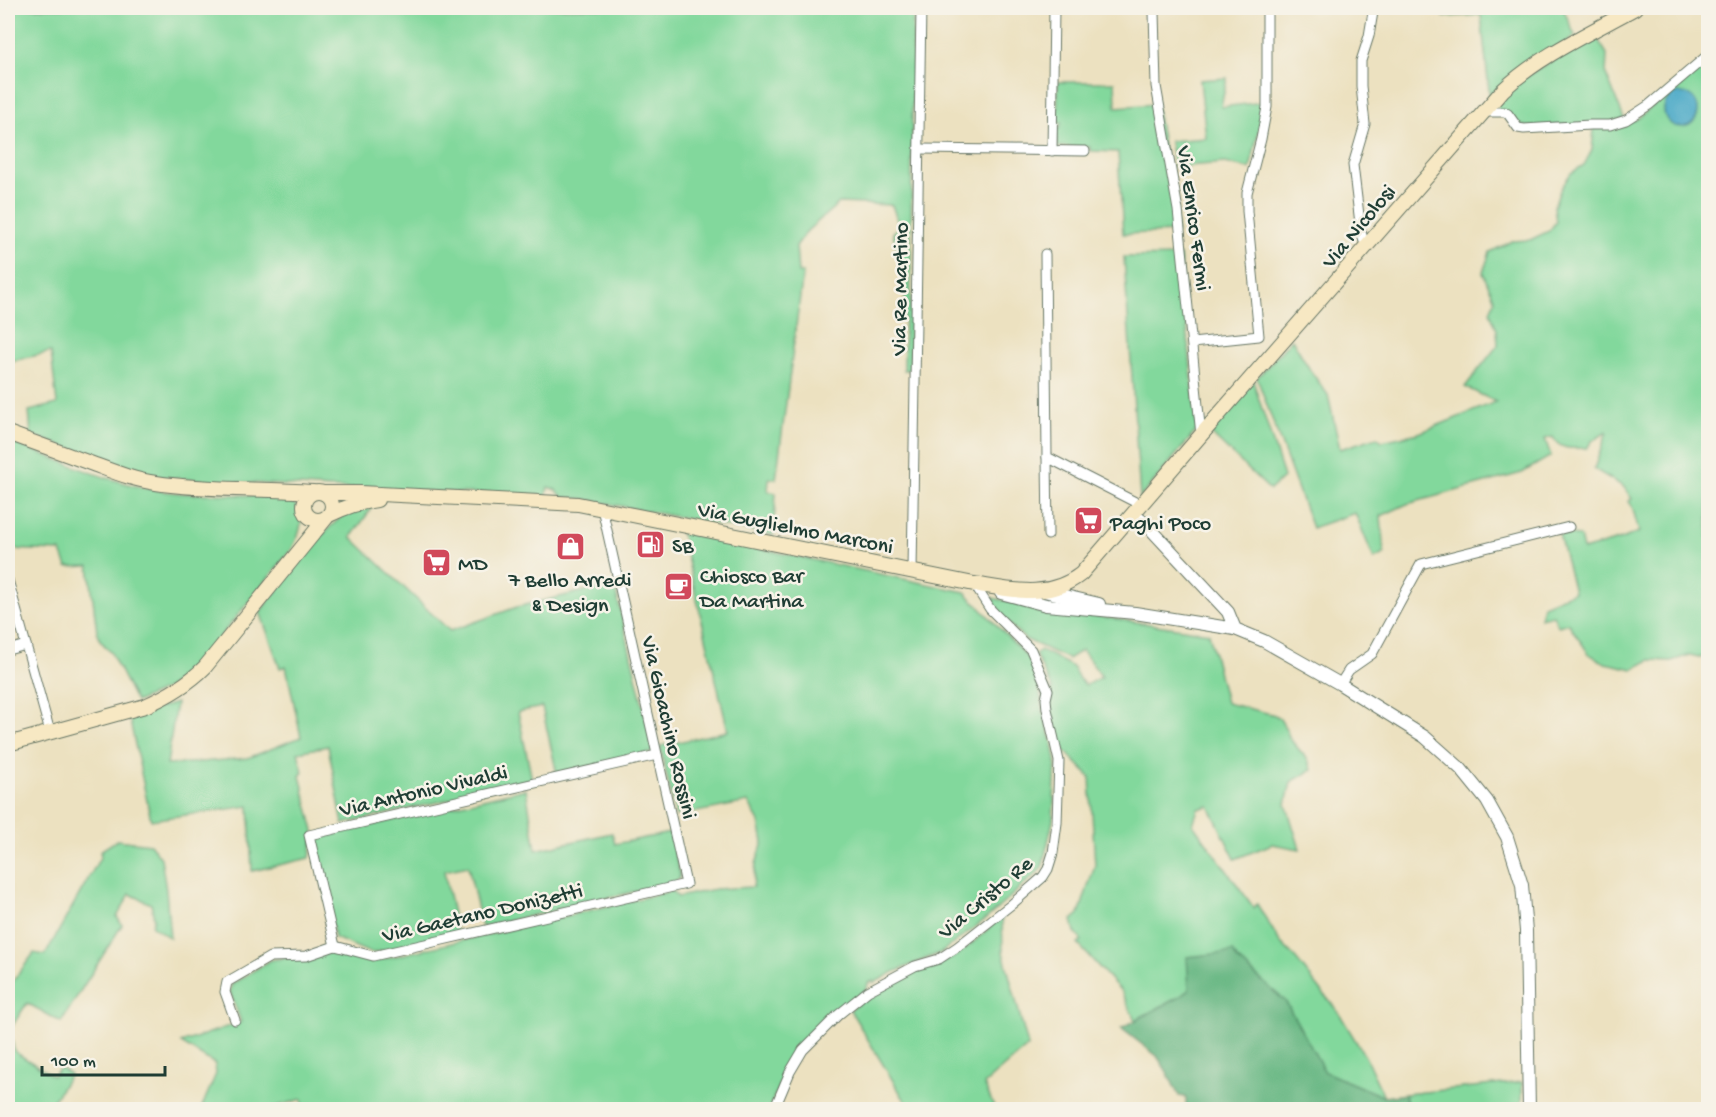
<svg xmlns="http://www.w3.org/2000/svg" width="1716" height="1117" font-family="'Gochi Hand',sans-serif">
<rect width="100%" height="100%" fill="#f7f3e8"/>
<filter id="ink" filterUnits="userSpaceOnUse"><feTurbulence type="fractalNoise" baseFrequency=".0167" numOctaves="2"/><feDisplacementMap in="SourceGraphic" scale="12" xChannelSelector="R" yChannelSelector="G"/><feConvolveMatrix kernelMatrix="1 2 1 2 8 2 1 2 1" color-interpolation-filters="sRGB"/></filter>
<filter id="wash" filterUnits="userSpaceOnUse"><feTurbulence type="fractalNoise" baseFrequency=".008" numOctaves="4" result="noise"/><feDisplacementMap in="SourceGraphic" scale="24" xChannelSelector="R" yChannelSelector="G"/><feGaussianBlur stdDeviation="1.35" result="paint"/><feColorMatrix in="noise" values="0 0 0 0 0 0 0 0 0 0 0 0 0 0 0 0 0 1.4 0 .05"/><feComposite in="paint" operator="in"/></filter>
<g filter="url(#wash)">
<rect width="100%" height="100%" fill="#ece1c0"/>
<g fill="#82d89c" stroke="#508a68" stroke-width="1.5">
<path d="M8 8H913L910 370H904L905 279 893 233 899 226 892 205 839 203 807 231 796 246 798 273H803L776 479 769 478 768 491 776 493 773 535 584 499 563 497 556 490 548 487 546 496 331 488 158 477 119 466 31 435 29 411 57 404 51 352 8 362Z"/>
<path d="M1443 8H1563L1575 36 1490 100 1481 15 1444 17Z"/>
<path d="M1595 35 1607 54 1606 74 1624 119 1609 123 1526 127 1490 110 1519 80Z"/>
<path d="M1708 61V659L1690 655 1671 661 1650 660 1633 669 1605 663 1589 654 1568 623 1558 626 1553 615 1540 618 1543 605 1574 592 1559 534 1580 536 1583 550 1622 539 1639 532 1633 509 1629 501 1632 499 1624 487 1594 469 1607 432 1593 440 1587 448C1574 448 1559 451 1553 437L1545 439 1551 456 1522 473 1407 504 1381 516 1384 554 1374 559 1355 513 1312 528 1257 378 1292 339 1310 370 1328 395 1340 449 1377 437 1382 441 1419 433 1496 402 1465 387 1498 345 1497 330 1490 312 1495 300 1483 273 1490 252 1512 241 1530 240 1549 231 1556 222 1554 206 1561 188 1571 173 1584 165 1592 150 1594 128 1628 123 1637 119Z"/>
<path d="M1227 78 1221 107 1264 102 1263 111 1250 169 1225 163 1174 167 1170 141 1206 138 1200 80Z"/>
<path d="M1058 82H1115L1116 107 1156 104 1174 210 1177 232 1123 234 1118 152 1090 151V147H1057V129L1060 128 1061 123 1057 122Z"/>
<path d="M1180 256 1197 430 1140 498 1124 257Z"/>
<path d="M1253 381 1284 477 1270 490 1209 432Z"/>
<path d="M8 441C61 460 121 489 179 493 199 495 280 493 293 503 308 515 299 535 292 549L200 661 190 671 168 688 136 702 111 653 100 640 97 632 89 566 67 567 61 551 8 549Z"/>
<path d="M374 505 351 537 450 631 517 607 614 584 654 752 557 774 542 707 518 712 532 780 343 824 328 746 298 752 303 772 300 776 314 831 310 858 252 871 249 806 151 820 129 716 176 703 167 765 248 758 301 737 286 666 280 668 260 612 305 554 328 529 342 516 354 510Z"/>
<path d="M681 532 965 592 1030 660 1040 690 1042 708 1053 744 1056 760 1053 821 1042 868 987 918 942 952 894 972 874 983 873 981 868 983 867 988 799 1049 788 1064 769 1109 304 1110 302 1099 268 1109H201L216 1074 215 1064 181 1043 241 1022 230 992 232 984 271 960 337 949 375 961 672 891 678 897 715 889 753 887 756 864 763 842 759 822 748 802 676 816 660 746 728 731Z"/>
<path d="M992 598 1049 609 1209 633 1226 703 1275 715 1280 719 1286 729 1290 739 1308 760 1312 770 1291 782 1286 804 1300 849 1272 844 1235 859 1209 806 1198 809 1193 824 1254 908 1257 904 1280 942 1292 954 1339 1013 1366 1058 1384 1097 1325 1072 1285 1001 1237 959 1233 952 1181 996 1135 1020 1121 991 1078 944 1082 941 1075 932 1072 920 1079 914 1095 865 1090 777 1062 748 1049 708 1052 688 1035 654 1041 650 1073 667 1079 679 1086 685 1102 677 1082 650 1068 659 1025 639 997 612Z"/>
<path d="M526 789 536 850 612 833 615 844 670 833 680 875 679 879 675 882 482 927 468 866 444 871 457 933 373 953 368 952 335 938 314 843 317 838Z"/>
<path d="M117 840 150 844 161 858 166 890 170 938 152 926 154 918 151 904 130 894 117 917 122 925 61 1022 27 1003 9 1031 15 1052 53 1076 60 1068 70 1074 50 1106 52 1108 51 1110 8 1109V985H10L34 953 45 955 101 856 100 851Z"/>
<path d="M1002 916 1003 952 1028 1046 984 1084 995 1109H910L850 1010C871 994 892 979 917 970 929 966 941 964 952 958 970 948 987 929 1002 916Z"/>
<path d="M1522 1082V1109H1408L1405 1094Z"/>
</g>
<path fill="#69b884" stroke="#447a5c" stroke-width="1.5" d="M1233 952 1237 959 1285 1001 1325 1072 1384 1097 1405 1094 1408 1109H1186V1097L1179 1096 1166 1070 1157 1056 1121 1028 1181 996 1189 989 1187 957Z"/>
<circle fill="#48a9c7" stroke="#34737e" stroke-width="1.5" cx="1681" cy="110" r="17"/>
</g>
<g filter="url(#ink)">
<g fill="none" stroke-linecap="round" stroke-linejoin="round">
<defs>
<g id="minor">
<path d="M1155 8 1154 12 1156 86 1178 210 1201 435"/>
<path d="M1482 112H1505L1508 114 1518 128 1524 129 1590 125H1610L1626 120 1649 105 1708 55"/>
<path d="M920 149 1085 151"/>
<path d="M1052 151 1054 8"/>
<path d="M1366 248 1361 232 1353 165 1365 124 1361 86V61L1369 36 1373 12 1375 8"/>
<path d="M1045 254 1047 457 1141 505"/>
<path d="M1192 343 1259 336 1247 211V193L1261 139 1267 107V8"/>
<path d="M1047 457 1048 535"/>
<path d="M912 571 921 8"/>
<path d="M8 580 50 732"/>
<path d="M8 650 26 645"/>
<path d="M1340 684 1349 670 1372 654 1421 564 1569 527"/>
<path d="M335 946 309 835 657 755"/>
<path d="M235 1020 225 992 227 982 270 957 306 956 335 946 373 956 686 884 602 508"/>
<path d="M774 1110 790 1072 803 1050 838 1015 868 991 915 966 939 959 957 947 1012 904 1043 877 1048 869 1053 853 1057 823 1059 761 1047 709 1046 699 1048 690 1031 650 990 609 974 584"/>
</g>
<g id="tertiary">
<path d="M1133 514 1146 524 1228 612 1235 629 1264 641 1340 684 1425 737 1461 769 1487 801 1507 837 1522 885 1526 931 1529 1110"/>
<path d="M1044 591 1099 604"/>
<path d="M1001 593 1046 605 1135 613 1235 629"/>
</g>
<g id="secondary">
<path d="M8 433C35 443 63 453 90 463 112 471 133 480 156 483 208 491 261 488 313 492"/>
<circle cx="318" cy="506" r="14"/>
<path d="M324 493H360L578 504 974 584C1012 590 1048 600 1081 574L1201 435 1503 90C1540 55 1590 33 1635 8"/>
<path d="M329 515C345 507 360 502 377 500"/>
<path d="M8 744 145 706C168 696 187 685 205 667L326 518"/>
</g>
</defs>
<use href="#minor" stroke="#677665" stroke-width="11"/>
<use href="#tertiary" stroke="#677665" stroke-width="14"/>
<use href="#secondary" stroke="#677665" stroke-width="16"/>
<use href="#minor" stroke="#fff" stroke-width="9"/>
<use href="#tertiary" stroke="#fff" stroke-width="12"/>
<use href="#secondary" stroke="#f7e8c3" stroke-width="14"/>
</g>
</g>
<defs>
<symbol id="supermarket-square" viewBox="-11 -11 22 22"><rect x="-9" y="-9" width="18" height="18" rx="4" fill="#d1495b" stroke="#f7f3e8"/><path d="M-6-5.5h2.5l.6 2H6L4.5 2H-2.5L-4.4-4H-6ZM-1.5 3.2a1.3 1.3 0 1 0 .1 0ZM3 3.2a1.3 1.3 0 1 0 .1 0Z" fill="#fff"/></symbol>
<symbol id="fuel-square" viewBox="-11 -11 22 22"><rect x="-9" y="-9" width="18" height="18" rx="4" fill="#d1495b" stroke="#f7f3e8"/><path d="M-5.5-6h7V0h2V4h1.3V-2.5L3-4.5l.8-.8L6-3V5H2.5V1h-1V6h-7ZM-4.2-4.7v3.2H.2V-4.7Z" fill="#fff"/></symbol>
<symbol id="shop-square" viewBox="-11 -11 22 22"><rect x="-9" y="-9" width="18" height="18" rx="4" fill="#d1495b" stroke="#f7f3e8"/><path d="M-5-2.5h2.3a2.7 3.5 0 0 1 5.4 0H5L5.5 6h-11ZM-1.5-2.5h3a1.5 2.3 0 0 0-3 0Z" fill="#fff"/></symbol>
<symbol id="cafe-square" viewBox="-11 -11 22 22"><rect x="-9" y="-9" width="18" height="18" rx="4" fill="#d1495b" stroke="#f7f3e8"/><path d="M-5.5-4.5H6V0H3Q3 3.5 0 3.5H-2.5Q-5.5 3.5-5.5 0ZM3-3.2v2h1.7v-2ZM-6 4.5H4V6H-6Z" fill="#fff"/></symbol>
</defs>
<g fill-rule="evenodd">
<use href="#supermarket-square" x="1072" y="504" width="33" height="33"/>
<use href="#fuel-square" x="634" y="528" width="33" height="33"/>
<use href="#shop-square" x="554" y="530" width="33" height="33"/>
<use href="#supermarket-square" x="420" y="546" width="33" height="33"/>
<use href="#cafe-square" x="662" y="570" width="33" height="33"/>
</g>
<g text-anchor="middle" stroke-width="5" stroke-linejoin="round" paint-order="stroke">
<g font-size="22" fill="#1f3d34" stroke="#f7f3e8">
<text transform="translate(1196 218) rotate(82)" y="8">Via Enrico Fermi</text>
<text transform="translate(1357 225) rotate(-50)" y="8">Via Nicolosi</text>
<text transform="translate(898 289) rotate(-89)" y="8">Via Re Martino</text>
<text transform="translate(796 526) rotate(11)" y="8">Via Guglielmo Marconi</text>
<text transform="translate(671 727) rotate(77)" y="8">Via Gioachino Rossini</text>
<text transform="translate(423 789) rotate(-13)" y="8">Via Antonio Vivaldi</text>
<text transform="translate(984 896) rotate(-40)" y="8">Via Cristo Re</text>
<text transform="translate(482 911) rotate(-13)" y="8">Via Gaetano Donizetti</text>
</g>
<g font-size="22" fill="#1f3d34" stroke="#f7f3e8" text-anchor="start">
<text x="1110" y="529">Paghi Poco</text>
<text x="672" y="552">SB</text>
<text x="458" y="570">MD</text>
<text x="700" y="582">Chiosco Bar<tspan x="700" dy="25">Da Martina</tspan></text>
<text x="570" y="586" text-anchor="middle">7 Bello Arredi<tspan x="570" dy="25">&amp; Design</tspan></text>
</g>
</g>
<rect width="1716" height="1117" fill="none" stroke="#f7f3e8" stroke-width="30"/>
<path d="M42 1066v9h123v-9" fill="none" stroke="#1f3d34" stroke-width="3"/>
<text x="51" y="1066" font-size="18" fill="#1f3d34" stroke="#f7f3e8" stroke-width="4.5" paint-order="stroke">100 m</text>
</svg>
